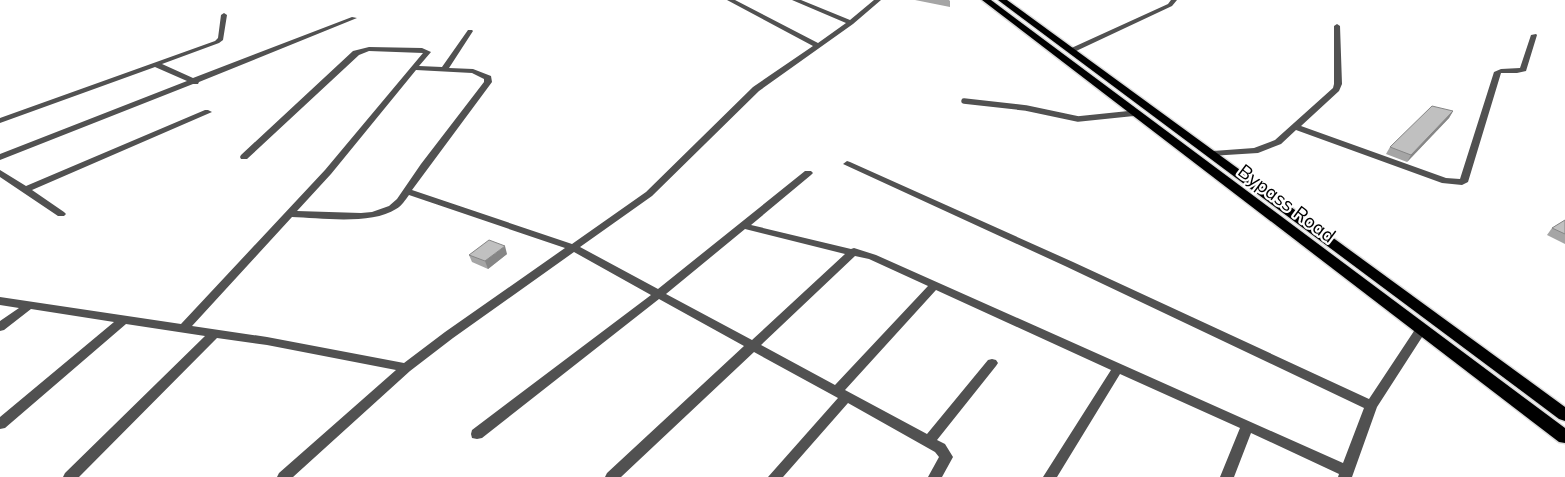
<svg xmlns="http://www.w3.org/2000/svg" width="1565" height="477" font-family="Mulish,sans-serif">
<rect width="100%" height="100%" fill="#fff"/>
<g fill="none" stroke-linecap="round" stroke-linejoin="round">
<defs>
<g id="primary">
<path d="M982 0H991L1565 428V443L1559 442Z"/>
<path d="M998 0H1007L1565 407V421L1559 419Z"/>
</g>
</defs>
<use href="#primary" stroke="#dbdbdb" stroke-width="3"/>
<path stroke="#515151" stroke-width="5.5" d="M964 101 1026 108 1078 119 1136 113"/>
<g fill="#515151" fill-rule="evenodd">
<path d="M727 0H735L818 43 846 23 792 0H801L850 20 874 0H881L853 24 759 91 652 196 580 247 658 289 805 171H811L813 173 811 175 751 225 851 249 854 248 876 255 1343 463 1364 408 1065 266 843 164 847 161 850 162 1073 262 1369 399 1418 325H1426L1428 328 1426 331 1377 407 1352 477H1338L1339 474 1251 433 1234 477H1220L1240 428 1120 374 1057 477H1043L1111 370 936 290 845 390 927 434 988 360 992 359 996 360 998 363 996 366 937 440 945 444 953 457 942 477H928L939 457 935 452 848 403 783 477H768L838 398 754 352 621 477H605L607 473 744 346 659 299 482 438 477 439 472 438 471 434 472 430 651 295 574 252 453 338 410 371 293 477H277L279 473 396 370 267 345 217 338 79 477H63L65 473 205 336 126 324 5 428 0 429V417L114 322 31 309 4 330 0 331V321L19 308 0 305V297L181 324 325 170 423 53 369 51 359 55 247 159H241L240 157 241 155 353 51 369 47 422 48 431 52 419 66 442 67 468 30H472L473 31 449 68 473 69 491 76 492 82 412 190 572 244 646 192 753 87 813 46ZM416 70 472 73 484 79V82L421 164 397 199 389 206 372 212 361 213 297 211 331 174ZM409 195 565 248 445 332 404 363 267 337 192 326 292 217C320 218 372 225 396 209 402 206 405 200 409 195ZM745 229 845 254 752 340 666 294ZM855 256 869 259 928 286 835 385 761 345Z"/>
<path d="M1171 0H1177L1172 6 1074 52 1067 50 1168 4Z"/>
<path d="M224 13 227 15 223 40 219 43 162 64 193 78 352 17 357 18 199 82 198 84H193L0 160V154L187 81 155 67 0 123V118L215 41 218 38 221 15Z"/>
<path d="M1337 24 1340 26 1342 84 1339 91 1301 126 1446 178 1460 179 1494 72 1501 69 1520 68 1531 35 1536 34 1537 35 1526 71 1517 73H1501L1468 182 1462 185 1442 183 1296 130 1281 144 1258 153 1210 156 1209 154 1210 152 1213 151 1254 148 1275 140 1333 88 1334 84V26Z"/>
<path d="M205 110H208L212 112 32 190 64 212 66 214 64 216H58L0 177V170L26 186Z"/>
</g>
<use href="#primary" fill="#000" fill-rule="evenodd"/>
</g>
<g fill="#a5a5a5">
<path d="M915 0H949L950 1V7Z"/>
<path d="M1453 111 1449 118 1407 162 1386 154 1390 147Z"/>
<path d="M1565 220V244L1547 235 1552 228Z"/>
<path d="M507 254 488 269 472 262 469 255Z"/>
</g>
<g fill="#868686">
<path d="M1453 111 1449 118 1407 162 1411 155Z"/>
<path d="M505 246 507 254 488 269 485 261Z"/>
</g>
<g fill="#c0c0c0" stroke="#868686">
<path d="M1432 106 1453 111 1411 155 1390 147Z"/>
<path d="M1565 220V234L1552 228Z"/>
<path d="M489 240 505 246 485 261 469 255Z"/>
</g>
<g text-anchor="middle" stroke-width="4.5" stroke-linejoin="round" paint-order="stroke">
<g font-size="19" fill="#000" stroke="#fff">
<text transform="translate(1287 203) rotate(37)" y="7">Bypass Road</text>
</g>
</g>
</svg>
